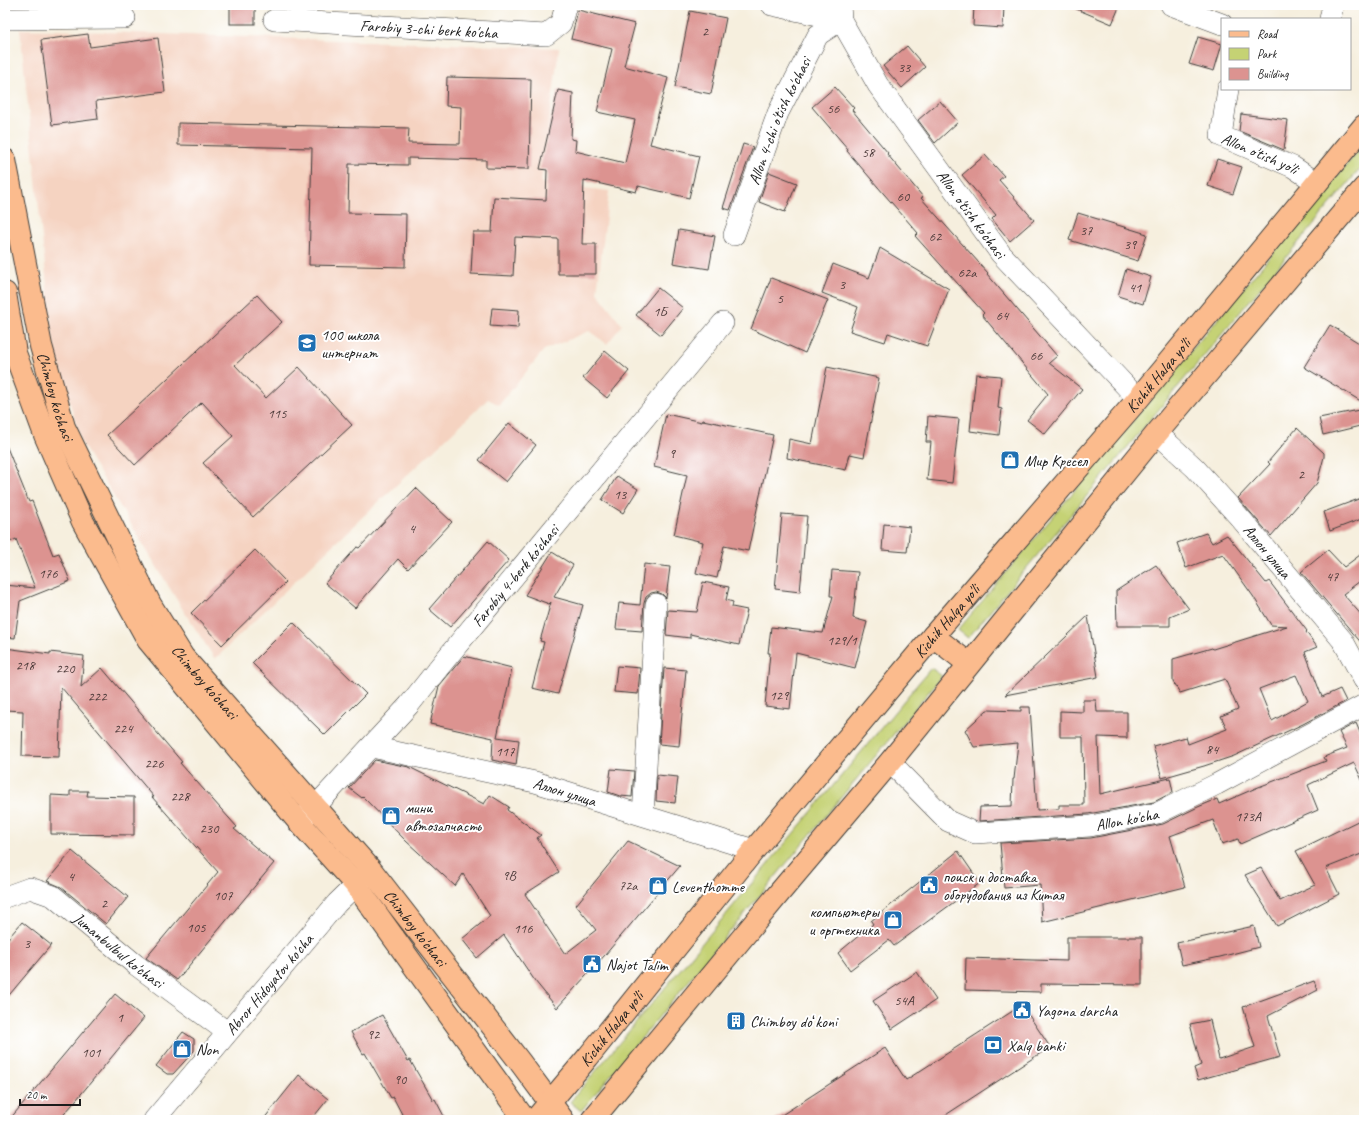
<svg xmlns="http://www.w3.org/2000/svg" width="1369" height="1125" font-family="Caveat,sans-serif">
<rect width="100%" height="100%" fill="#fff"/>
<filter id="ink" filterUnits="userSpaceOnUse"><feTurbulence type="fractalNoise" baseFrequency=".025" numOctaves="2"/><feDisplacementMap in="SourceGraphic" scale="8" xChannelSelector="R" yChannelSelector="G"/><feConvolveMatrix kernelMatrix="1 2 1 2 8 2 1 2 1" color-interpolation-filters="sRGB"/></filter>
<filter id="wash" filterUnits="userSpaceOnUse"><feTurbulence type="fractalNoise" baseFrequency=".012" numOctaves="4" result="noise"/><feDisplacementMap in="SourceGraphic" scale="16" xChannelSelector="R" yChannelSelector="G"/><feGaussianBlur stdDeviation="0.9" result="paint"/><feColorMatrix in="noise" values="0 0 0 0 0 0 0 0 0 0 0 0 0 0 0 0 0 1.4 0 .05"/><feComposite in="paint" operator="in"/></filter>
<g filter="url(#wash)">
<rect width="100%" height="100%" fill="#f6efde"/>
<path fill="#f5d3c1" d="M20 29 559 48 541 183 609 191 597 292 622 325 607 344 589 331 544 350 499 405 488 399 319 558 215 659 183 610 81 442 53 342Z"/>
<g fill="#c5d274" stroke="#707748">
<path d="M1364 144V164L968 638 958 630Z"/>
<path d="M931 668 942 676 581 1111 570 1102Z"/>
</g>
<g id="blocks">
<g fill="#dc9390" fill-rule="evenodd">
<rect x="230" y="5" width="25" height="19"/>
<path d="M974 5H1004L1003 28 973 26Z"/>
<path d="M1067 5H1120L1112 24Z"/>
<path d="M578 10 635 24 624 66 668 78 650 144 699 156 689 198 638 186 636 192 584 180 582 244H596V274H558V239L515 237 513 276 471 274 473 232H492L494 197 546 200 547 170 540 169 558 90 573 93 571 139 576 140 575 151 625 163 635 120 597 112 612 49 571 39Z"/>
<path d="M690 11 726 18 711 94 675 87Z"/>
<path d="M88 34 90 47 158 38 165 92 96 101 98 119 52 125 41 40Z"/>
<path d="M1198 37 1222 44 1214 71 1189 64Z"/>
<path d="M907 46 925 67 902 88 883 66Z"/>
<path d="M447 77 531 79 529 169 486 168V160L408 158V165L349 164 348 213 406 214 405 267 309 265 312 148 178 145V123L409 128 408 143 460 144 461 107 446 106Z"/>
<path d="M835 87 854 108 852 110 888 153 887 154 923 197 921 198 988 273 987 274 1057 356 1049 363 1082 389 1045 434 1027 420 1048 394 982 315 984 313 915 236 918 233 884 194 847 151 848 149 812 107Z"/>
<path d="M940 101 958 122 935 143 918 120Z"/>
<path d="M1241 114 1288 120 1284 150 1239 131Z"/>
<path d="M743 144 753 147 730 210 723 208Z"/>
<path d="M985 155 1004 176 999 180 1034 220 1010 241 992 219 996 215 962 175Z"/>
<path d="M1217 159 1242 167 1233 194 1208 186Z"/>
<path d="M769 172 797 183 785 212 759 202Z"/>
<path d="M1078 213 1147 234 1138 261 1069 240Z"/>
<path d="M679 230 715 236 709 269 673 263Z"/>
<path d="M880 248 949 289 927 346 888 333 885 342 850 331 858 307 822 293 833 264 869 278Z"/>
<path d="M1126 269 1151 277 1143 304 1118 296Z"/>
<path d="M771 278 828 300 805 353 751 329Z"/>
<path d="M658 288 683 308 661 335 636 315Z"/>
<path d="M257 295 282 322 235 365 266 398 299 367 352 425 253 517 203 463 233 436 202 402 135 465 107 435Z"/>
<path d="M492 308 519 310 518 328 490 326Z"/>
<path d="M1330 325 1364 346V403L1304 367Z"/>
<path d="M605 351 629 371 607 398 583 378Z"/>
<path d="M827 367 879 378 864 457 850 454 846 470 787 458 789 439 812 444Z"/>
<path d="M976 374 1001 376 998 408 1002 409 999 435 970 431Z"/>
<path d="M1364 409V425L1323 435 1319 418Z"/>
<path d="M666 414 702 422 703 420 773 435 748 551 724 546 717 578 696 573 703 542 674 535 687 475 654 467Z"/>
<path d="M928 416 959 419 952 483 927 480 931 442H926Z"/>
<path d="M509 423 536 445 506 482 479 460Z"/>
<path d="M1297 428 1324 453V457L1317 483 1271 536 1238 498 1270 464 1268 462Z"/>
<path d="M5 445H6L29 502 32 501 53 555 59 553 70 581 20 601 15 638 5 637V585L35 588 16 539 10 542 5 530Z"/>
<path d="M617 476 638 489 623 513 602 500Z"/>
<path d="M416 488 452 522 408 569 398 559 355 608 325 583 357 547 359 548Z"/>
<path d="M1364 497V518L1330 531 1324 512Z"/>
<path d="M782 514 807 516 800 592 775 589Z"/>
<path d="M884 524 910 527 907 552 882 550Z"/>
<path d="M1206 533 1212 543 1227 535 1266 583 1269 581 1307 631 1306 632 1317 647 1305 652 1322 697 1340 689 1346 701 1303 724 1234 756 1204 766 1162 778 1153 746 1186 737 1188 744 1227 729 1221 716 1238 709 1225 679 1180 693 1173 682V659L1212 648 1213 649 1287 626 1271 625 1253 596 1223 554 1186 568 1177 543ZM1296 675 1308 701 1272 721 1259 689Z"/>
<path d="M488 541 509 560 450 627 429 609Z"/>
<path d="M255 550 286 582 222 645 191 613Z"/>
<path d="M1328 550 1344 567 1364 552V578L1343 594 1364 618V646L1301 572Z"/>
<path d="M552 552 573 565 554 597 583 605 558 694 532 688 544 642 540 641 551 602 549 604 525 595Z"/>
<path d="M644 564 670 567 666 598 662 594 656 592 651 593 646 597 644 603 642 631 616 629 619 603 640 605Z"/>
<path d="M1156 565 1189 609 1170 617V626H1117L1116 591Z"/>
<path d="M832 570 858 572 853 618 867 622 855 668 796 653 790 709 765 706 770 653H768L771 627 823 633 833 596H830Z"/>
<path d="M703 582 729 587 726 600 733 602 732 607 747 610 739 645 690 634V638L666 635 668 610 697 612Z"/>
<path d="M1088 616 1098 677 1005 695Z"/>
<path d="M293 622 366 694 325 735 252 663Z"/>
<path d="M5 648 50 654V652L84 656 81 687 102 668 182 762 180 763 237 827 234 829 274 863 177 980 146 958 218 872 152 797H154L61 687 59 757 22 756 23 711 5 710Z"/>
<path d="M464 656 512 668 497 737 519 740 516 765 492 760 493 738 430 724 439 686Z"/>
<path d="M617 666 640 668 638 694 614 692Z"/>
<path d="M664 668 686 670 679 746 659 744Z"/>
<path d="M1083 700H1096L1097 712H1127V738L1098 737 1100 794 1170 778 1173 792 1154 802 1088 814 979 821 980 807 1012 806 1013 779H1014L1018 743 974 747 965 730 987 710 1021 711V707H1030L1037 810 1059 809V805H1084L1083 737H1060V711L1083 712Z"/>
<path d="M1356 723 1364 742V784L1354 763 1308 785 1318 810 1240 844 1238 839 1222 844 1213 820 1170 836 1185 887 1042 922 1040 885 1004 888 1000 843 1091 838 1163 824 1198 807 1217 799 1219 804 1256 788 1326 761 1324 757 1347 748 1339 732Z"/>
<path d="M375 760 409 767 484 804 490 795 509 807 507 810 541 835 537 838 559 872 525 894 565 954 596 930 576 905 628 841 680 866 605 955 557 1008 535 981 504 935 477 958 462 939 490 916 463 874 455 886 406 841 363 797 362 798 349 788Z"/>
<path d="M611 769 634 771 632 797 620 796 608 792Z"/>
<path d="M657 775 678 777 675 803 656 801Z"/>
<path d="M70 791H88L87 796 134 797V835L51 834V795L70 796Z"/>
<path d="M1364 818V853L1326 868 1339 894 1277 926 1245 875 1261 868 1280 901 1315 885 1296 851Z"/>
<path d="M72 851 128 897 106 924 61 887 47 881Z"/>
<path d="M958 851 980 883 894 946 889 940 850 970 838 953 873 924 871 921Z"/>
<path d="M22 922 51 945 5 1000V942Z"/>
<path d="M1254 926 1259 947 1220 957 1182 965 1177 943Z"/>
<path d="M1067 937H1142V985L1041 984V992L965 990 966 958 1067 961Z"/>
<path d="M917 972 936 1000 892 1029 873 1001Z"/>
<path d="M1314 981 1318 990 1268 1016 1280 1057 1198 1080 1194 1068 1201 1065 1190 1024 1210 1020 1219 1059 1255 1047 1243 1007Z"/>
<path d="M115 994 144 1018 72 1105 59 1120H9Z"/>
<path d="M1022 1005 1050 1047 938 1120H774L885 1048 906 1080Z"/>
<path d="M382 1015 408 1061 410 1060 433 1100 435 1099 446 1120H405L393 1097 391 1098 365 1053 363 1054 351 1032Z"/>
<path d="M183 1032 194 1039V1051L173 1074H167L156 1066Z"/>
<path d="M299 1075 328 1099 311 1120H263Z"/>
</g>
</g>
</g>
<g filter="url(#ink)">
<use href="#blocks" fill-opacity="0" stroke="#3d3c39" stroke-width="1"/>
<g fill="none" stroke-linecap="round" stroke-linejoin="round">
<defs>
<g id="minor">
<path d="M772 5 841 20"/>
<path id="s1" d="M840 5 841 20 878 85 1001 254 1138 399"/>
<path d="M1171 5 1222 24"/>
<path d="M5 19 125 18"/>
<path d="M1330 19 1333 5"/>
<path id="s2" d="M274 20 546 35 561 23 566 5"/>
<path id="s3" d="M1228 89 1221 136 1293 167 1317 183"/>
<path id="s4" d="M734 235 778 113 818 35 841 20"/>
<path id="s5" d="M1157 433 1195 468 1241 519 1343 641 1364 680"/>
<path id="s6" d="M372 747 535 782 754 850"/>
<path id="s7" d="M890 762 948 821 975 833 1090 826 1158 813 1217 784 1364 705"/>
<path d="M643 815 656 604"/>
<path id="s8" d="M299 822 315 807 409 705 440 666 723 323"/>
<path id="s9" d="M5 897 30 888 53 896 136 965 227 1032"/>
<path id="s10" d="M154 1120 337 903 368 873"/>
</g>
<g id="major">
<path id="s11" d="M5 160 41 346 64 427 150 604 183 657 371 870 520 1062 563 1120"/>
<path d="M5 293 15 353 45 435 83 522 148 640 299 822 355 884 525 1120"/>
</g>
<g id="highway">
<path d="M933 636 969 664"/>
<path id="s12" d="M535 1120 588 1057 754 850 933 636 1138 399 1364 126"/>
<path d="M592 1120 780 892 890 762 1157 433 1364 188"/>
</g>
</defs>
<use href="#minor" stroke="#3d3c39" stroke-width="22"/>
<use href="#major" stroke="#3d3c39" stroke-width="24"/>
<use href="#highway" stroke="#3d3c39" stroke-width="24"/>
<use href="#minor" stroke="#fff" stroke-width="21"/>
<use href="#major" stroke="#fbbb8d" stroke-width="22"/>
<use href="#highway" stroke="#fbbb8d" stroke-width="22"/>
</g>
</g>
<defs>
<symbol id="school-square" viewBox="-11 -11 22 22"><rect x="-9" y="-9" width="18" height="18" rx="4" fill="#1f6fb2" stroke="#fff"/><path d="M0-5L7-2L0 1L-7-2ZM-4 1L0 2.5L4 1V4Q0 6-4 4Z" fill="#fff"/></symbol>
<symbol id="shop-square" viewBox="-11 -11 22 22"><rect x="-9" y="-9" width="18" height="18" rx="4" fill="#1f6fb2" stroke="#fff"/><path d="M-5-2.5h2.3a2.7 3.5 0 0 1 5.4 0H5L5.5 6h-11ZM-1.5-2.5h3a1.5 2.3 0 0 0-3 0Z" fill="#fff"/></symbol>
<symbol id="civic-square" viewBox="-11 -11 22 22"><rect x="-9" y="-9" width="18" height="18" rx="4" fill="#1f6fb2" stroke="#fff"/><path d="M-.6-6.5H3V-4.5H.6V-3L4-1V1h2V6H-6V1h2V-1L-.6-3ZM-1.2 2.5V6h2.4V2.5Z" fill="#fff"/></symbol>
<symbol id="building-square" viewBox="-11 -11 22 22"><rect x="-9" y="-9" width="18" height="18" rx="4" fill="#1f6fb2" stroke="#fff"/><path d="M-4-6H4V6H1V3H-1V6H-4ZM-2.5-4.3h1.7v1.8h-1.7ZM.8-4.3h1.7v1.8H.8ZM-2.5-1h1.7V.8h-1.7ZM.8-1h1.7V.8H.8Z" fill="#fff"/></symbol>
<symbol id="bank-square" viewBox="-11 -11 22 22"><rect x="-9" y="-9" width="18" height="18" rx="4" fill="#1f6fb2" stroke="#fff"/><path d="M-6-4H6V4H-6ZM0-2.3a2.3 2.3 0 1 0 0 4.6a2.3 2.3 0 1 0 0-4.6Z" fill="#fff"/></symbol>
</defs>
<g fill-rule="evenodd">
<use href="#school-square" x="296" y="332" width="22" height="22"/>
<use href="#shop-square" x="999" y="449" width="22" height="22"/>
<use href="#shop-square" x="380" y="805" width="22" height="22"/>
<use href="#civic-square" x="918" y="874" width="22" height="22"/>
<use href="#shop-square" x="647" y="875" width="22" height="22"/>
<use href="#shop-square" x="882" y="909" width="22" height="22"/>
<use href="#civic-square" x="581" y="953" width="22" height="22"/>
<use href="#civic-square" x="1011" y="999" width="22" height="22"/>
<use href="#building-square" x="725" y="1010" width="22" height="22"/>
<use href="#bank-square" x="982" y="1034" width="22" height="22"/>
<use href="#shop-square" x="171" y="1038" width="22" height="22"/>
</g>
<g text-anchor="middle" stroke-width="4" stroke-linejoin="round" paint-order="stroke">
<g font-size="14" fill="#4c3a39">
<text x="705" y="36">2</text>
<text x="904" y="72">33</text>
<text x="833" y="113">56</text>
<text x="868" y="157">58</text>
<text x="903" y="201">60</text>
<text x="1086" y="235">37</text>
<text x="935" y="241">62</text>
<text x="1130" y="249">39</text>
<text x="967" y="277">62a</text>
<text x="842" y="289">3</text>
<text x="1135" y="292">41</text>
<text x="780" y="303">5</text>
<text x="660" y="316">1Б</text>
<text x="1002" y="320">64</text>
<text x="1036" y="360">66</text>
<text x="277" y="418">115</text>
<text x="672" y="458">9</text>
<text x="1301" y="479">2</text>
<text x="620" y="499">13</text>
<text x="412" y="533">4</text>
<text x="48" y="578">176</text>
<text x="1332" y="581">47</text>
<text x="842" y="645">129/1</text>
<text x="25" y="670">218</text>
<text x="65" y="673">220</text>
<text x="779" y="700">129</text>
<text x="97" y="701">222</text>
<text x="123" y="733">224</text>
<text x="1212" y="754">84</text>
<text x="505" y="756">117</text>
<text x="154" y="768">226</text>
<text x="180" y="801">228</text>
<text x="1248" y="821">173A</text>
<text x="209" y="833">230</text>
<text x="509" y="880">9В</text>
<text x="71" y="881">4</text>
<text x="628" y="890">72a</text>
<text x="223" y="900">107</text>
<text x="104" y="908">2</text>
<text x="196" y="932">105</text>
<text x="523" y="933">116</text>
<text x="27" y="948">3</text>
<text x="904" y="1005">54A</text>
<text x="120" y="1022">1</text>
<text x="373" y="1039">92</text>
<text x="91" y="1057">101</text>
<text x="400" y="1084">90</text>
</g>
<g font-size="16" fill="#1c1c1c" stroke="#fff">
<text dy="6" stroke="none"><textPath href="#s2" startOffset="155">Farobiy 3-chi berk ko'cha</textPath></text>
<text dy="6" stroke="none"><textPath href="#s4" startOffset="123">Allon 4-chi o'tish ko'chasi</textPath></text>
<text dy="6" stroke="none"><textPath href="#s3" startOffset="90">Allon o'tish yo'li</textPath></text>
<text dy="6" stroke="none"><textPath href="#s1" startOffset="249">Allon o'tish ko'chasi</textPath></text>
<text dy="6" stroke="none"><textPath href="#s12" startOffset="971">Kichik Halqa yo'li</textPath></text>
<text dy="6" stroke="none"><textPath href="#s11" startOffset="242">Chimboy ko'chasi</textPath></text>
<text dy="6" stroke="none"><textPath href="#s5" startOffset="162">Аллон улица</textPath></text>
<text dy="6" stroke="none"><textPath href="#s8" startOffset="328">Farobiy 4-berk ko'chasi</textPath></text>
<text dy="6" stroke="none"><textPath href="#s12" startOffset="647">Kichik Halqa yo'li</textPath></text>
<text dy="6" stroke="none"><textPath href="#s11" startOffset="566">Chimboy ko'chasi</textPath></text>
<text dy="6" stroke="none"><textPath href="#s6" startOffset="198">Аллон улица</textPath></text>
<text dy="6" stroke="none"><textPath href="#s7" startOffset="265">Allon ko'cha</textPath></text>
<text dy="6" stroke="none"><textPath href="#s11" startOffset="890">Chimboy ko'chasi</textPath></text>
<text dy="6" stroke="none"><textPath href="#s9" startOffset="136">Jumanbulbul ko'chasi</textPath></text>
<text dy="6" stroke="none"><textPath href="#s10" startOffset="178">Abror Hidoyatov ko'cha</textPath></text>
<text dy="6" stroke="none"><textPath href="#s12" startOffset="119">Kichik Halqa yo'li</textPath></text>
</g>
<g font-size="16" fill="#1c1c1c" stroke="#fff" text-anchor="start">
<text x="321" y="340">100 школа<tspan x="321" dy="18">интернат</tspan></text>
<text x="1024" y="466">Мир Кресел</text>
<text x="405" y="813">мини<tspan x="405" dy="18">автозапчасть</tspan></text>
<text x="943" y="882">поиск и доставка<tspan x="943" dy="18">оборудования из Китая</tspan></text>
<text x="672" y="892">Leventhomme</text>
<text x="879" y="917" text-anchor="end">компьютеры<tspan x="879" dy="18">и оргтехника</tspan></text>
<text x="606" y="970">Najot Talim</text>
<text x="1036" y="1016">Yagona darcha</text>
<text x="750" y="1027">Chimboy doʻkoni</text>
<text x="1007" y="1051">Xalq banki</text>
<text x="196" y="1055">Non</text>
</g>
</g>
<rect width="1369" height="1125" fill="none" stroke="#fff" stroke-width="20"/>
<rect x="1221" y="18" width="130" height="72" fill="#ffffff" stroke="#a4a4a4"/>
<rect x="1229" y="31" width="20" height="6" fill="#fbbb8d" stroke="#a4a4a4"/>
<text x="1257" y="38" font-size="12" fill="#1c1c1c">Road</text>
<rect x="1229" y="48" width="20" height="12" fill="#c5d274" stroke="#a4a4a4"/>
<text x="1257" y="58" font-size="12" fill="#1c1c1c">Park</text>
<rect x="1229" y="68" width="20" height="12" fill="#dc9390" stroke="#a4a4a4"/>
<text x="1257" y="78" font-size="12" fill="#1c1c1c">Building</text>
<path d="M20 1099v6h60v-6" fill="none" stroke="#1c1c1c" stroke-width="2"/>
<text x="26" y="1099" font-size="12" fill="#1c1c1c" stroke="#ffffff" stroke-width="3" paint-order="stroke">20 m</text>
</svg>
